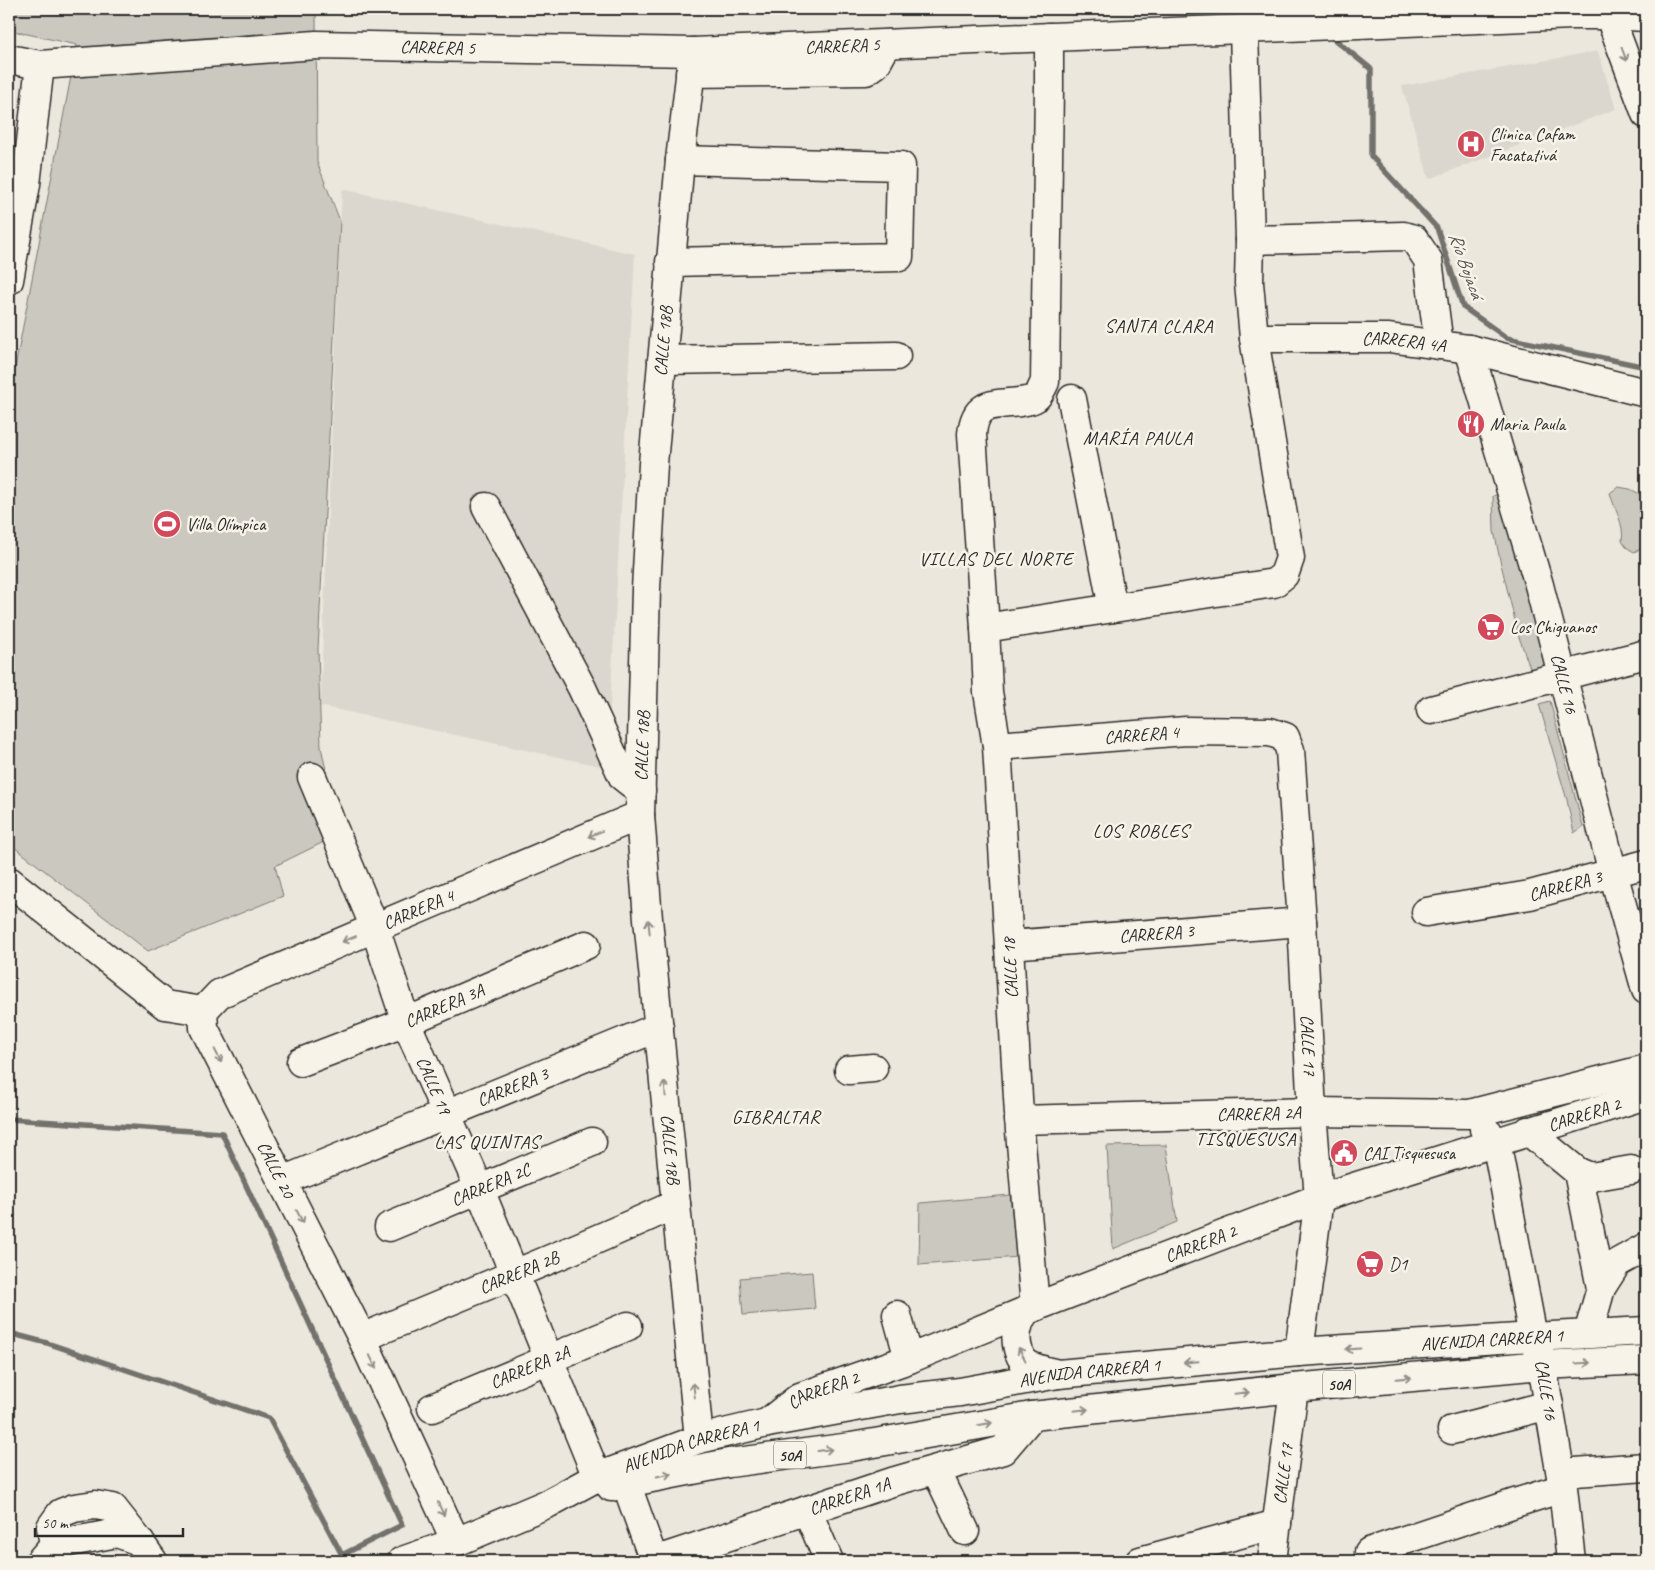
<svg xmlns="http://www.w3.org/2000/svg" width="1655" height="1570" font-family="Caveat,sans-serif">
<rect width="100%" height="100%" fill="#ebe7dd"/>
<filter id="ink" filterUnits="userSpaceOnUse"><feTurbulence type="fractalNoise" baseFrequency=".02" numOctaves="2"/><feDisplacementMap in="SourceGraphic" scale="10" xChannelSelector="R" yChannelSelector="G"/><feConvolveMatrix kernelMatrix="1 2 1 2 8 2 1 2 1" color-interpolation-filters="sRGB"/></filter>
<g filter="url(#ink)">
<g fill="#dbd7ce">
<path d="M1598 51 1616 109 1429 179 1402 86Z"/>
<path d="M342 189 635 254 608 745 600 766 320 706Z"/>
</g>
<g fill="#cbc8bf" stroke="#7b7a75">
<path d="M9 9H316L317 162 340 221 318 649 321 747 340 834 275 866 283 896 148 951 9 843V399L77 45 9 30Z"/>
<path d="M1618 487 1630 489 1646 497V543L1643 548 1634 552 1626 547 1622 541C1625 524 1614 509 1610 493Z"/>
<path d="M1499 494 1548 666 1531 671 1519 637 1500 560 1494 531 1493 496Z"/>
<path d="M1550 701 1583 827 1574 833 1567 800 1539 704Z"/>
<path d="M1166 1145 1177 1222 1113 1249 1107 1146Z"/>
<path d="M1010 1195 1018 1257 919 1265 920 1203Z"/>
<path d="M812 1272 815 1309 743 1315 740 1278Z"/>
</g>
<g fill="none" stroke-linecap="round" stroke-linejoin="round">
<g stroke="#72716c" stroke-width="5.5">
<path d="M1300 9 1309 18"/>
<path d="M1329 35 1371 69V156L1437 228 1463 307 1507 338 1646 367"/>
<path d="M9 1119 222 1133 402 1525 342 1555 343 1561"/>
<path d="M9 1333 47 1343 269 1418 342 1555"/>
</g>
<defs>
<g id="minor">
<path id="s1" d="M693 52 680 160 653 464 646 589 640 815 648 919 699 1439"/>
<path id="s2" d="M9 59 40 65 316 45 693 52 1573 15H1609"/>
<path d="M690 73 866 71 876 64 887 44"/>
<path d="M1250 240 1404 236 1414 239 1428 260 1439 345"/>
<path d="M670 262 899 257 901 166 680 160"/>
<path d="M9 280 26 184 40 65"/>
<path id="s3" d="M1254 338H1389L1469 349 1646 393"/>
<path id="s4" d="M1469 349 1539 585 1613 873 1646 990"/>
<path d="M662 360 896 356"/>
<path d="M1072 399 1113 608"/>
<path d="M486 507 582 688 623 777 641 791"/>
<path d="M985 628 1274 583 1284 575 1290 558 1254 338 1249 283 1250 240 1244 30"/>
<path d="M1431 710 1646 654"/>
<path id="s5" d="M997 746 1186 731 1270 732 1285 737 1290 750 1302 922 1312 1112 1319 1198 1299 1352"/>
<path id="s6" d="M312 777 375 928 406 1022 480 1190 597 1477"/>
<path d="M9 881 165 1005 203 1011"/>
<path id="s7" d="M1426 912 1530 895 1646 864"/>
<path id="s8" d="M1009 945 1302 922"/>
<path id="s9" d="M203 1011 204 1028 362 1338 456 1542"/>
<path id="s10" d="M203 1011 219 994 640 815"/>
<path id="s11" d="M301 1062 406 1022 586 945"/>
<path d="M849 1070 873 1068"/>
<path id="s12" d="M1019 1120 1312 1112 1469 1114 1646 1069"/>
<path id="s13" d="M1484 1129 1496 1141 1533 1337 1542 1365 1563 1488 1571 1561"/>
<path d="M1528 1131 1578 1172 1591 1177 1631 1170"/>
<path d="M1578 1172 1601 1288"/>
<path id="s14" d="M282 1181 659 1027"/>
<path id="s15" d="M389 1227 592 1142"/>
<path d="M1035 1307 1020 1131 997 746 988 692 985 628 972 434C975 401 993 405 1020 402 1025 401 1030 401 1035 398 1040 395 1042 387 1045 382L1049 87V37"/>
<path d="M897 1315 909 1359"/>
<path d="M1588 1334 1601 1288 1617 1263 1646 1247"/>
<path id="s16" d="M362 1338C466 1293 573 1252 676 1204"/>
<path id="s17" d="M432 1408 628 1326"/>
<path id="s18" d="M767 1423 800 1397 909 1359 1035 1307 1319 1198 1646 1095"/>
<path d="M1452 1430 1549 1405"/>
<path d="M936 1470 965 1531"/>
<path d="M1561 1473 1646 1467"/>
<path d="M626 1483 654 1561"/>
<path d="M807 1510 829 1561"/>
<path d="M54 1545 51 1527 61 1513 74 1508 95 1505 113 1508 139 1541"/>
<path d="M1369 1552 1515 1503 1563 1488"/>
<path d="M40 1561 54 1545 117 1533 139 1541 153 1561"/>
<path id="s19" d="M654 1561 892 1482 1003 1450 1032 1416"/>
<path d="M1140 1561 1277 1524"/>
<path id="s20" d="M1272 1561 1294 1388"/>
</g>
<g id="major">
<path d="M1607 9 1646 114"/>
<path d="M1609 15 1646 17"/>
<path d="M1024 1313C1022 1317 1019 1322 1018 1327 1014 1340 1018 1361 1031 1366 1040 1370 1050 1372 1058 1374"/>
<path d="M611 1487 626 1483 729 1463 851 1447 1032 1416 1294 1388 1542 1365 1646 1360"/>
<path id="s21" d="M402 1561 456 1542 549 1503 597 1477 699 1439 767 1423 900 1399 960 1392 1058 1374 1299 1352 1533 1337 1646 1331"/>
</g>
</defs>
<use href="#minor" stroke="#2b2b2b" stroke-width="31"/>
<use href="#major" stroke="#2b2b2b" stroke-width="31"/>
<use href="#minor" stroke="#f7f3e8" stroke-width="28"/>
<use href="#major" stroke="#f7f3e8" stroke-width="28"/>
</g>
<defs><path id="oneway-shaft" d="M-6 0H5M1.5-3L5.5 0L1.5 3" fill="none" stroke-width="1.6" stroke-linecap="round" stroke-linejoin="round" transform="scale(1.25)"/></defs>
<g stroke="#918f8a">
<use href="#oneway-shaft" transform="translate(1624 54) rotate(69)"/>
<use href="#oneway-shaft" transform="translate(595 834) rotate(157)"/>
<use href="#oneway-shaft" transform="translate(649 927) rotate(-96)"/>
<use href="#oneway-shaft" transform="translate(349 939) rotate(157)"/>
<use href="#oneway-shaft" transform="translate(218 1056) rotate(63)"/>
<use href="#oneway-shaft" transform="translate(665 1089) rotate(-95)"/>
<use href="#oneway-shaft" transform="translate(300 1217) rotate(63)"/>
<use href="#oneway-shaft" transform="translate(1353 1349) rotate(176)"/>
<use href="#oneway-shaft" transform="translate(1022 1354) rotate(-118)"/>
<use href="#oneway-shaft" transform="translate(373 1362) rotate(65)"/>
<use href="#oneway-shaft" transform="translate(1191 1362) rotate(175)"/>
<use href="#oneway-shaft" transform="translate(1583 1363) rotate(-3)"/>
<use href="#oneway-shaft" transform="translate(1404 1378) rotate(-5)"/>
<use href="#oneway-shaft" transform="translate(694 1390) rotate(-96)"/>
<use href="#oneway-shaft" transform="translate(1242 1393) rotate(-6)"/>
<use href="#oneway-shaft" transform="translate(1081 1410) rotate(-6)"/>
<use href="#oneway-shaft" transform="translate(985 1424) rotate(-10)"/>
<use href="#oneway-shaft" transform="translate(825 1450) rotate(-8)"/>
<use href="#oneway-shaft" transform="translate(664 1475) rotate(-11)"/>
<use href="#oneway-shaft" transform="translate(441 1509) rotate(65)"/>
</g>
</g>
<defs>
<symbol id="hospital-disc" viewBox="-11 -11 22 22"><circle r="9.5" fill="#d1495b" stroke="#f7f3e8"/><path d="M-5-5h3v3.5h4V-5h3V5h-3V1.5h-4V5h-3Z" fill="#fff"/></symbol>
<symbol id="restaurant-disc" viewBox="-11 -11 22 22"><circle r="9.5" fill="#d1495b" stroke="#f7f3e8"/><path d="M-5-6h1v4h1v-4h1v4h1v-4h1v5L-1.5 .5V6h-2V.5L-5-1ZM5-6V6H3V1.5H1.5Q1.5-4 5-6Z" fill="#fff"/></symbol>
<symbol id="stadium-disc" viewBox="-11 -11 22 22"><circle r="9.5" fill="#d1495b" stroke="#f7f3e8"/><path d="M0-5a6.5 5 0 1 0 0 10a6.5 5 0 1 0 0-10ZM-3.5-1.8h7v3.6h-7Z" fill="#fff"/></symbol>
<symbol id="supermarket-disc" viewBox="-11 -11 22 22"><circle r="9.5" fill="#d1495b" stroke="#f7f3e8"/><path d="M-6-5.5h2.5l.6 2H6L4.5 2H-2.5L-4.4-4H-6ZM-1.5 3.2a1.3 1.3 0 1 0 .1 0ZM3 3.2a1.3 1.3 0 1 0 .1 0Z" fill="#fff"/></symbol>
<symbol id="civic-disc" viewBox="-11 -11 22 22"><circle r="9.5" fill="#d1495b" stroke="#f7f3e8"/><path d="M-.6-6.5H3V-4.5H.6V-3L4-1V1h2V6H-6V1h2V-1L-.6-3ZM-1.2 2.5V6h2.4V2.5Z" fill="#fff"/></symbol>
</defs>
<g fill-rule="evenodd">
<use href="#hospital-disc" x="1455" y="128" width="32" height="32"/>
<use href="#restaurant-disc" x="1455" y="408" width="32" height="32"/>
<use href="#stadium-disc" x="151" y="508" width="32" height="32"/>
<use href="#supermarket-disc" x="1475" y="611" width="32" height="32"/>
<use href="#civic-disc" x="1328" y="1137" width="32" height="32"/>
<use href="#supermarket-disc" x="1354" y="1248" width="32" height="32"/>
</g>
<g text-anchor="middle" stroke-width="5" stroke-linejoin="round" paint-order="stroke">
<g fill="#f7f3e8" stroke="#686764" stroke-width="1">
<rect x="1323" y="1370.5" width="32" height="27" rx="4"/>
<rect x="774" y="1441.5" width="32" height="27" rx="4"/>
</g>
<g font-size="16" font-weight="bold" fill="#2b2b2b">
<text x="1339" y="1390">50A</text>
<text x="790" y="1461">50A</text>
</g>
<g font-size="18" fill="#2b2b2b" stroke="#f7f3e8">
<text dy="6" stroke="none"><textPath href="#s2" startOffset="835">CARRERA 5</textPath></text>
<text dy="6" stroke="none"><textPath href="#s2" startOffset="430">CARRERA 5</textPath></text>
<text transform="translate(663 341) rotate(-85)" y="6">CALLE 18B</text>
<text dy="6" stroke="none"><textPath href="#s3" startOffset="150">CARRERA 4A</textPath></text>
<text dy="6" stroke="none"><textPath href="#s4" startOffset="348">CALLE 16</textPath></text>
<text dy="6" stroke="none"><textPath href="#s5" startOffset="145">CARRERA 4</textPath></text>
<text transform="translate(642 746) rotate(-88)" y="6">CALLE 18B</text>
<text dy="6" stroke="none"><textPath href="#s7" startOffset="142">CARRERA 3</textPath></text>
<text dy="6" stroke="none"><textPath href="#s10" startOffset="240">CARRERA 4</textPath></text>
<text dy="6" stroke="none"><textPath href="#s8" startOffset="148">CARRERA 3</textPath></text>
<text transform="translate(1010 968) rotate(-93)" y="6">CALLE 18</text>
<text dy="6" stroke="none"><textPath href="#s11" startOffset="154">CARRERA 3A</textPath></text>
<text dy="6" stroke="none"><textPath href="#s5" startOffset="599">CALLE 17</textPath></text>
<text dy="6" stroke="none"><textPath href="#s6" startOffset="332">CALLE 19</textPath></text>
<text dy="6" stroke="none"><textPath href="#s14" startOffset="249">CARRERA 3</textPath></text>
<text dy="6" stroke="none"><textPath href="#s12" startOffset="240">CARRERA 2A</textPath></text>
<text dy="6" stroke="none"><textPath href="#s18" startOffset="876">CARRERA 2</textPath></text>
<text dy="6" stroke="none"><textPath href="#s1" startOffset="1101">CALLE 18B</textPath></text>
<text dy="6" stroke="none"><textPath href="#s9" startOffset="176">CALLE 20</textPath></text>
<text dy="6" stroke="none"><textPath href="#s15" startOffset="110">CARRERA 2C</textPath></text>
<text dy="6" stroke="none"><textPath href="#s18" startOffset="471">CARRERA 2</textPath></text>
<text dy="6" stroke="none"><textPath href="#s16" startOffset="170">CARRERA 2B</textPath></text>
<text dy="6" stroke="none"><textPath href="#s21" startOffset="1122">AVENIDA CARRERA 1</textPath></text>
<text dy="6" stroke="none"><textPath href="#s17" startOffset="106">CARRERA 2A</textPath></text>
<text dy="6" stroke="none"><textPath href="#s21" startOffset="718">AVENIDA CARRERA 1</textPath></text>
<text dy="6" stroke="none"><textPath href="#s13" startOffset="271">CALLE 16</textPath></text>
<text dy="6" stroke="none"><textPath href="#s18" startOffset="66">CARRERA 2</textPath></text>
<text dy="6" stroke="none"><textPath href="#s21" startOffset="312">AVENIDA CARRERA 1</textPath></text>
<text dy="6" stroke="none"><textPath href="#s20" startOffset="88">CALLE 17</textPath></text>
<text dy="6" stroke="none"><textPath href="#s19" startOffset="206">CARRERA 1A</textPath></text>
</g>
<g font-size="18" fill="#2b2b2b" stroke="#f7f3e8" text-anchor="start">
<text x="1490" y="140">Clinica Cafam<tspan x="1490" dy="21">Facatativá</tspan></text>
<text x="1490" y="430">Maria Paula</text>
<text x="186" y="530">Villa Olímpica</text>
<text x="1510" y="633">Los Chiguanos</text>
<text x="1363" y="1159">CAI Tisquesusa</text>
<text x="1389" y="1270">D1</text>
</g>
<g font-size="19" font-style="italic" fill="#555451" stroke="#f7f3e8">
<text transform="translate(1467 265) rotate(70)" y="7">Río Bojacá</text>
</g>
<g font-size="19" letter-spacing="1" fill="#2b2b2b" stroke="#f7f3e8">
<text x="1159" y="332">SANTA CLARA</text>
<text x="1138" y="444">MARÍA PAULA</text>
<text x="996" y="565">VILLAS DEL NORTE</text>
<text x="1141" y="837">LOS ROBLES</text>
<text x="776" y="1123">GIBRALTAR</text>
<text x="1246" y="1145">TISQUESUSA</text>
<text x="487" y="1148">LAS QUINTAS</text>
</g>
</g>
<rect width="1655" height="1570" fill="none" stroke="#f7f3e8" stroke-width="30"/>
<rect x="15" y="15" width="1625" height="1540" fill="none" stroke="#2b2b2b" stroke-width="2" filter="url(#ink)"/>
<path d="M35 1528v8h148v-8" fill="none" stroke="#2b2b2b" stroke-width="2.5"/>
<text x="42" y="1528" font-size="15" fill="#2b2b2b" stroke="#f7f3e8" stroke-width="4" paint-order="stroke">50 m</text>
</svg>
